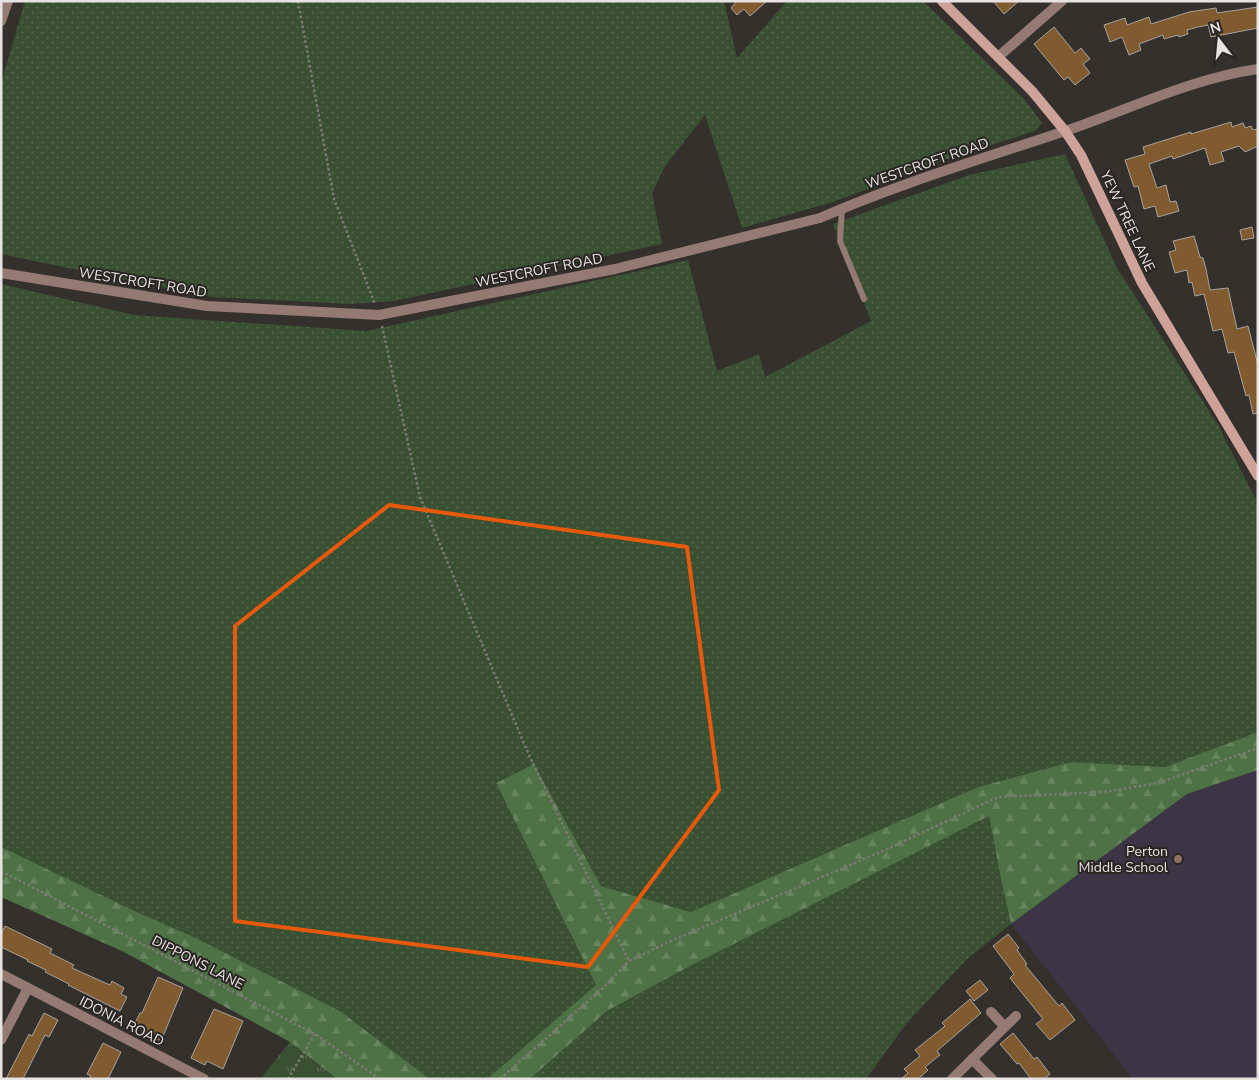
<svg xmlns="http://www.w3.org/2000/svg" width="1259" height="1080" font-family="'Nunito Sans',sans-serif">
<defs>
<pattern id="grass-dots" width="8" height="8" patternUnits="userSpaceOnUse" patternTransform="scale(1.25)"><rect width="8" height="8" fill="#395032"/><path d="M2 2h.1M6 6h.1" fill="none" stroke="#56694f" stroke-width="1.8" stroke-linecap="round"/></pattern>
<pattern id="forest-firs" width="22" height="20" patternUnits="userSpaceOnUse" patternTransform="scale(1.25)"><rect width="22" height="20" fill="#4f7146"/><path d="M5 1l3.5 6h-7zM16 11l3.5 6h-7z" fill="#688560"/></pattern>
<pattern id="park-tufts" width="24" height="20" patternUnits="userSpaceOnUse" patternTransform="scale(1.25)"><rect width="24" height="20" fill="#395032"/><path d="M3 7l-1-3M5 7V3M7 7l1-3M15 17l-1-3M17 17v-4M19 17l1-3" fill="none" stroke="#56694f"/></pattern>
</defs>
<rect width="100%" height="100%" fill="#34302c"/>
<path fill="#3b3545" d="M1258 770V1079H1133L1011 924 1187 794Z"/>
<g fill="url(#grass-dots)">
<path d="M25 1H724L737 58 787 1H923L1014 89 1025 100 1042 123 1035 131 947 159 833 202 742 228 705 115 665 166 652 193 662 244 394 301 350 304 213 297 140 283 1 254V84Z"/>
<path d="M1065 154 1117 268 1218 425 1258 504V732L1165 767 1071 762 978 787 691 912 601 886 534 764 496 783 597 985 487 1079H430L340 1011 196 938 87 894 1 850V284L134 315 367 331 688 260 717 371 759 354 765 377 871 321 833 224 969 175Z"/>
<path d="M989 816 1002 884 1011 924 966 960 906 1024 866 1079H530L607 1011 692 965Z"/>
</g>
<g fill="url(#forest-firs)">
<path d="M1258 732V770L1187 794 1011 924 1002 884 989 816 692 965 607 1011 530 1079H487L596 985 496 783 534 764 601 886 691 912 978 787 1071 762 1165 767Z"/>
<path d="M1 847 143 915 196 938 340 1011 430 1079H337L290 1042 124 952 1 897Z"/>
</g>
<path fill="url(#park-tufts)" d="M290 1042 337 1079H260Z"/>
<g fill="#805b30" stroke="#a8a39f">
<path d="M737 1H767L750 16 744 9 737 15 731 8Z"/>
<path d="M993 1H1019L1004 14Z"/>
<path d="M1258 7V28L1211 37 1208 25 1198 27 1187 30 1188 34 1179 37 1178 35 1164 39 1163 35 1139 44 1141 50 1129 55 1122 37 1110 42 1104 25 1125 18 1127 25 1149 17 1151 24 1189 12 1216 8 1217 13Z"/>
<path d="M1054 27 1075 53 1081 48 1090 59 1083 64 1090 73 1075 85 1068 77 1064 80 1034 44Z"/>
<path d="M1231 122 1232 127 1243 123 1245 128 1251 126 1253 130 1258 129V146L1245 152 1239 146 1221 152 1224 161 1210 165 1205 148 1173 159 1172 156 1149 164 1157 188 1166 185 1170 202 1176 201 1179 211 1158 217 1155 206 1144 209 1138 186 1134 187 1125 160 1145 154 1143 147 1191 132V134Z"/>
<path d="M1252 227 1254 238 1242 240 1240 230Z"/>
<path d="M1194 236 1200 257 1203 258 1206 269 1210 290 1228 288 1237 329 1248 326 1258 365V413L1253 414 1249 395 1246 396 1234 352 1228 353 1222 329 1213 331 1204 294 1195 296 1192 282 1189 283 1187 270 1175 273 1169 252 1176 250 1173 241Z"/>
<path d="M5 926 52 949 50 953 74 965 72 968 110 985 112 981 124 988 121 994 127 997 120 1011 68 985 69 984 45 972 46 970 27 961 28 960 1 947V934Z"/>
<path d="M1008 934 1019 948 1017 950 1027 964 1025 965 1059 1006 1062 1003 1075 1020 1050 1040 1036 1024 1043 1019 1010 978 1014 974 993 946Z"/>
<path d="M158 977 183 988 161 1041 150 1036 151 1033 134 1025 140 1013H142Z"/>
<path d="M980 980 988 990 974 1001 966 991Z"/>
<path d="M970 999 981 1013 937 1051 940 1055 925 1067 928 1070 918 1079H901L908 1073 904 1069 920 1056 915 1050 945 1026 942 1023Z"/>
<path d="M214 1009 243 1021 223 1069 207 1061 205 1065 191 1058Z"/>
<path d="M44 1013 58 1020 49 1037 45 1035 23 1079H6L29 1034 32 1036Z"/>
<path d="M1013 1033 1034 1059 1037 1057 1050 1074 1044 1079H1031L1019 1063 1017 1064 1000 1044Z"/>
<path d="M103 1043 121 1052 108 1079H89L91 1076 87 1074Z"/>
</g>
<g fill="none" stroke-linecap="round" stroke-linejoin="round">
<g stroke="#7d7a76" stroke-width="2.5" stroke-dasharray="2.5 2.5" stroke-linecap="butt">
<path d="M298 1 334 199 375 304"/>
<path d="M382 326 420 497 528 753 629 961"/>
<path d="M1 871 315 1034 380 1079"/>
<path d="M288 1079 315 1034"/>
<path d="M500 1079 603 988 629 961 671 941 881 852 998 797 1104 792 1158 783 1258 748"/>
</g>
<path stroke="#947a73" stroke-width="6" d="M842 208 840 241 864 299"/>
<g stroke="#947a73" stroke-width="10">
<path d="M1 21 8 1"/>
<path d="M998 57 1062 1"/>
<path d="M1 273 207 306 379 315 615 269 820 218C902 182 989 157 1074 128 1134 107 1194 78 1258 69"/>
<path d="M1 974 204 1079"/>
<path d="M991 1012 1004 1026"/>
<path d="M1 1040 28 988"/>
<path d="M972 1059 992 1079"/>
<path d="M952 1079 1016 1016"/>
</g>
<path stroke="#cda399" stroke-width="10" d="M942 1 1032 91 1065 131 1081 155 1142 283 1258 476"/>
</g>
<path fill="none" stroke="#e8590c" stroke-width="4" stroke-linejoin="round" d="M389 505 687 547 719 790 588 967 235 921V626Z"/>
<circle fill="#8d6e63" stroke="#2a2623" stroke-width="2" cx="1178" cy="859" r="5"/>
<g text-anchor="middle" stroke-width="4" stroke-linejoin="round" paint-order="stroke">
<g font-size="14" fill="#e6e3e1" stroke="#2a2623">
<text transform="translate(927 163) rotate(-19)" y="5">WESTCROFT ROAD</text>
<text transform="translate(1128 221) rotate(65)" y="5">YEW TREE LANE</text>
<text transform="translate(539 270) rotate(-11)" y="5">WESTCROFT ROAD</text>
<text transform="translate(143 282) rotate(9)" y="5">WESTCROFT ROAD</text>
<text transform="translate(198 962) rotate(27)" y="5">DIPPONS LANE</text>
<text transform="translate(122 1021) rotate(27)" y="5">IDONIA ROAD</text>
</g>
<g font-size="14" fill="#e6e3e1" stroke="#2a2623" text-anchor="end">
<text x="1168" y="856">Perton<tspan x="1168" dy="16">Middle School</tspan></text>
</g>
</g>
<rect width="1259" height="1080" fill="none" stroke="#e6e3e1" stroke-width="5"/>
<g transform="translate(1219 40) rotate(344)" stroke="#2a2623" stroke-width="4" paint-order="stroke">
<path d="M0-4L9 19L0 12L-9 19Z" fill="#e6e3e1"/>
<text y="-8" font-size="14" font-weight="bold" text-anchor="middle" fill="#e6e3e1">N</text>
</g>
</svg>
